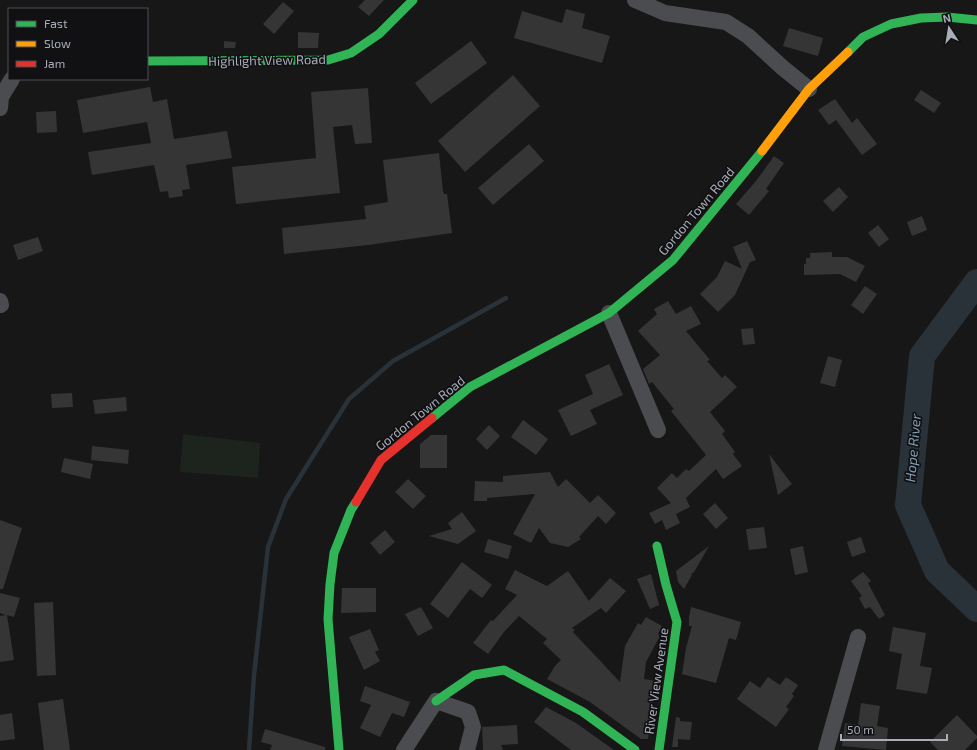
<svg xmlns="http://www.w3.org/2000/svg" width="977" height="750" font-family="'Exo 2',sans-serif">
<rect width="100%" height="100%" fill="#171717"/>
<path fill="#1d241e" d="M183 434 260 443 258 478 180 472Z"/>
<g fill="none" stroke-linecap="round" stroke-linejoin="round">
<path stroke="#2a3239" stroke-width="4.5" d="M249 750 254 675 268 547 286 499 349 399 393 361 506 298"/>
<path stroke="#2a3239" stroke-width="26" d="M977 282 922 356 908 505 937 571 977 609"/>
</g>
<g fill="#353536">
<path d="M365 0H384L369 16 358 7Z"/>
<path d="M283 2 294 11 274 34 263 24Z"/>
<path d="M566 9 585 14 582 28 610 36 602 63 514 38 522 11 562 23Z"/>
<path d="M789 28 823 38 818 56 783 46Z"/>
<path d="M298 32 319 33 318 48H298Z"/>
<path d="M224 41 236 42 235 48H224Z"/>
<path d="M471 41 487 63 431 104 415 83Z"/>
<path d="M513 75 540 106 465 172 438 141Z"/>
<path d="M150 87 153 102 167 99 174 139 227 131 232 158 186 165 190 189 182 190 183 196 169 198 168 191 160 192 154 165 92 175 88 152 151 143 147 122 83 133 77 100Z"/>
<path d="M368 88 372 143 355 144 352 125 333 127 340 193 236 204 232 167 316 158 311 92Z"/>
<path d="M921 90 941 103 934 113 914 100Z"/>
<path d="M835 99 852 123 857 118 877 144 862 155 836 120 829 125 818 110Z"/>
<path d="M56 111 57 132 37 133 36 112Z"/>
<path d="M529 144 544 161 493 205 478 188Z"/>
<path d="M439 153 443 191 444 194H447L452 233 368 245 284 254 282 228 366 219 364 206 388 202 383 160Z"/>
<path d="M774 156 784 163 766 189 769 191 749 215 736 204 756 181Z"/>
<path d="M839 187 848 197 833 212 823 201Z"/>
<path d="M922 216 927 230 912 236 907 222Z"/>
<path d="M878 225 889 239 879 247 868 233Z"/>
<path d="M38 237 43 251 18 260 13 245Z"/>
<path d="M747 241 756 260 750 262 735 295 718 312 700 294 717 277 725 261 742 269 733 247Z"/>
<path d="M832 252V257H847L865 266 856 282 840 274 804 275V264H806V258H810V253Z"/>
<path d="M865 286 877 294 863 314 851 305Z"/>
<path d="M668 301 676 314 691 306 701 324 686 331 710 360 707 361 722 378 725 375 737 387 710 412 725 431 722 434 735 452 733 454 742 466 723 479 716 469 686 498 690 507 676 514 680 523 666 530 662 520 655 524 649 513 671 503 657 488 672 473 677 478 686 469 689 471 706 455 671 411 674 409 652 382 649 384 643 369 660 355 638 331 657 314 654 309Z"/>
<path d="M753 328 755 344 743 345 741 329Z"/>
<path d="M828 356 842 360 835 387 820 383Z"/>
<path d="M609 364 623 395 590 410 597 424 571 436 558 410 593 394 585 375Z"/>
<path d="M72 393 73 407 52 408 51 394Z"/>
<path d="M126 397 127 411 95 414 93 400Z"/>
<path d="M523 420 548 439 536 455 511 437Z"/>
<path d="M489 425 500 436 487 450 476 439Z"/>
<path d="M431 435H447V468H420V444Z"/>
<path d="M92 446 129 450 128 464 91 460Z"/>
<path d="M769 454 792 484 778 495Z"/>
<path d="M64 458 93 464 90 479 61 472Z"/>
<path d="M550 472 558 487 566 479 590 503 598 495 616 513 606 524 598 516 579 537 581 539 568 547 550 543 539 528 531 543 513 534 535 494 487 498V501H474L475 481 503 482V476Z"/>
<path d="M408 479 426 496 413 509 395 492Z"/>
<path d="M715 503 728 518 716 529 703 514Z"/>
<path d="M462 512 476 531 458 544 429 536 452 529 448 523Z"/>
<path d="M0 520 22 528 3 589H0Z"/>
<path d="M764 527 767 548 749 550 746 529Z"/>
<path d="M385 530 395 542 380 555 370 543Z"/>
<path d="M861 537 866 552 852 557 847 542Z"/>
<path d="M488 539 512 546 508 559 484 552Z"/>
<path d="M709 546 694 572 691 574 692 575 684 589 678 582 676 571Z"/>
<path d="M803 546 808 572 795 575 790 549Z"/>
<path d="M462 562 492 585 482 598 470 589 448 618 430 604Z"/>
<path d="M515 570 547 586 568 571 589 601 610 578 626 591 606 613 601 608 572 628 575 630 573 632 620 682 625 646 638 623 641 625 646 617 662 626 658 634 660 636 646 662 644 679 656 681 648 739H641L590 702 547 679 555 666 561 660 543 643 547 639 519 616 504 632 488 654 473 643 491 620 493 621 517 595 505 589Z"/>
<path d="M863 572 871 581 868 583 885 615 879 619 870 607 865 609 859 598 862 596 851 581Z"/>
<path d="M651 574 659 605 650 609 637 579Z"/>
<path d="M342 588H376V612L341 613Z"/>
<path d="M0 593 20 598 14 617 7 615 14 660 0 662V616L6 615 0 613Z"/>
<path d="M53 602 56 675 37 676 34 603Z"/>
<path d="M421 607 433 628 418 636 405 614Z"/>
<path d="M691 607 741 622 736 640 729 638 716 683 682 674 686 648 692 626H689V617Z"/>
<path d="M893 627 926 633 920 666 932 668 927 694 896 689 902 654 889 651Z"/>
<path d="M370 629 379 650 375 652 380 661 364 670 349 637Z"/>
<path d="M768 677 780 685 786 677 798 685 792 694 794 696 786 707 789 709 776 727 737 699 750 681 760 688Z"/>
<path d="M365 686 410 702 404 717 392 713 380 737 360 728 371 705 360 701Z"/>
<path d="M63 699 70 750H44L38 703Z"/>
<path d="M861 703 880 706 877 726 888 728 886 750 842 746 845 723 858 725Z"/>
<path d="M546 707 576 723 614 750H571L534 722Z"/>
<path d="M12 713 15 739 0 741V715Z"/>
<path d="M957 715 977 736V738L965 750H938L930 742Z"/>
<path d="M676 717 680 718V721L692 722 690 740 678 739V747H672Z"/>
<path d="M517 725 518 744 501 745 503 750H483L482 727Z"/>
<path d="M265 729 325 747V750H270L272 745 261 742Z"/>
</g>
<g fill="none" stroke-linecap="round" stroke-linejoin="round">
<g stroke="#4b4c50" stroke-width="16">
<path d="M635 0 665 13 726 22 748 36 783 68 809 89"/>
<path d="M0 108 1 97 12 79"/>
<path d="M0 301 1 305"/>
<path d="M609 313 658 430"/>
<path d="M404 750 436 701 468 712 473 727 467 750"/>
<path d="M826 750 858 637"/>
</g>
<g stroke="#30b455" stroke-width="9">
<path d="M848 52 863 37 891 24 921 18 947 17 977 20"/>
<path d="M147 61 328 60 351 53 379 34 413 0"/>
<path d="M432 418 470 387 609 313 673 260 762 151"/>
<path d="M657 546 666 585 677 622 659 750"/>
<path d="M436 701 474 675 504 670 583 712 635 750"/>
<path d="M339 750 328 619 330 584 334 553 351 510 356 502"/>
</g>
<path stroke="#ff9f0a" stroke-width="9" d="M762 151 809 89 848 52"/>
<path stroke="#e5322d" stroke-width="9" d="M356 502 381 460 432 418"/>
</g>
<g text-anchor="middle" stroke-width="3.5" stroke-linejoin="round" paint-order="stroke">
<g font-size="13" fill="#a8adb8" stroke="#111113">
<text transform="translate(267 60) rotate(-1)" y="5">Highlight View Road</text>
<text transform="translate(696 211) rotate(-50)" y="5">Gordon Town Road</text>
<text transform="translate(420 413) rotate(-39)" y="5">Gordon Town Road</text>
<text transform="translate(656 681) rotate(-82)" y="5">River View Avenue</text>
</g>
<g font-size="14" font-style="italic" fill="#7f9bb3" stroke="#111113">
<text transform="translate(913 448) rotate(-85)" y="5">Hope River</text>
</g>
</g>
<rect x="8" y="8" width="140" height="72" fill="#111113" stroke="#4d4f55"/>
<rect x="16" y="21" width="20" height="6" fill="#30b455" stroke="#4d4f55"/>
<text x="44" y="28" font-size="12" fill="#a8adb8">Fast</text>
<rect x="16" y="41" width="20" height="6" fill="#ff9f0a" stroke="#4d4f55"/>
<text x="44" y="48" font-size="12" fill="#a8adb8">Slow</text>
<rect x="16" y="61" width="20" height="6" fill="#e5322d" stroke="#4d4f55"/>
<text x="44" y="68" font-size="12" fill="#a8adb8">Jam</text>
<g transform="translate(949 28) rotate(348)" stroke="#111113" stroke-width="3" paint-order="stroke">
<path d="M0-3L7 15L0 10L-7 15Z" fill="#a8adb8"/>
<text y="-6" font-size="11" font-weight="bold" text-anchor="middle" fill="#a8adb8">N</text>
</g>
<path d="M841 734v6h106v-6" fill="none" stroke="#a8adb8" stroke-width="2"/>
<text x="847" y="734" font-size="12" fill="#a8adb8" stroke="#111113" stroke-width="3" paint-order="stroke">50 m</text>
</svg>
